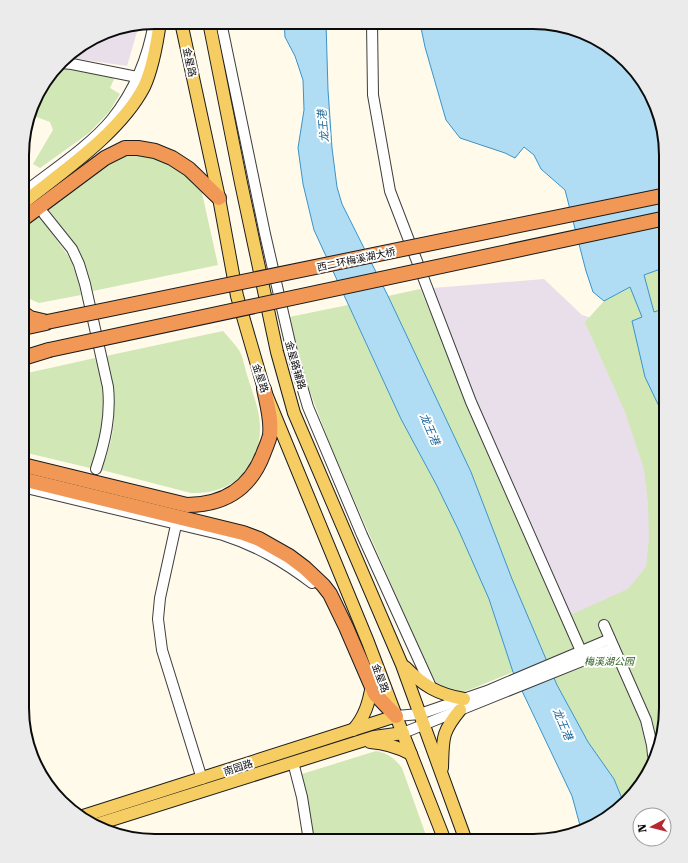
<svg xmlns="http://www.w3.org/2000/svg" width="688" height="863" font-family="'Roboto Serif','Noto Sans SC',serif">
<rect width="100%" height="100%" fill="#fffaea"/>
<g fill="#e9dfea">
<path d="M139 25 127 66 65 57 67 55 112 29Z"/>
<path d="M544 279 582 315 599 320 664 492 666 717 644 782 566 617 420 289Z"/>
</g>
<g fill="#d1e7b5">
<path d="M68 66 115 77 110 88 120 94 109 112 89 133 40 168 33 164 53 130 50 122 31 115 40 89 58 67Z"/>
<path d="M150 152 187 171 202 193 218 265 93 291 87 271 71 239 48 209 117 157Z"/>
<path d="M39 215 71 260 78 279 81 295 39 303 23 296V228Z"/>
<path d="M666 267V717L644 782 623 801 614 779 588 743 557 685 512 579 471 472 388 296 420 289 566 617 628 589 646 567 649 539 648 502 644 469 625 412 585 322 604 301 630 287 644 275Z"/>
<path d="M348 305 401 419 437 486 459 531 489 599 513 672 464 692H449L435 684 331 447 307 384 289 317Z"/>
<path d="M223 331C228 337 236 345 240 352 244 360 245 370 248 378 253 394 259 409 260 425 261 467 233 495 191 493L102 470C106 456 112 442 113 428 116 404 112 379 106 356Z"/>
<path d="M95 358C105 381 107 421 100 446 97 453 93 461 90 468L23 452V374Z"/>
<path d="M376 751C388 753 395 759 402 768L428 841H312L300 776 302 774Z"/>
</g>
<g fill="#b0ddf4" stroke="#3994c9">
<path d="M284 22 326 23 328 90 332 148 337 187 342 204 388 296 471 472 512 579 557 685 588 742 614 779 623 801 599 823 581 829 572 796 513 672 489 599 459 531 437 486 401 419 314 230 303 184 298 148 304 110 303 80 295 56 285 37Z"/>
<path d="M420 23H551L607 45 648 89 666 155V267L644 275 654 312 666 308V421L645 377 632 321 642 317 630 287 604 301 593 292 586 271 565 190 541 169 534 155 524 147 515 158 505 153 460 138 446 120 425 47Z"/>
</g>
<g fill="none" stroke-linecap="round" stroke-linejoin="round">
<defs>
<g id="minor">
<path d="M221 22 265 234 293 356 308 407 362 535 432 689"/>
<path d="M372 23 373 95 390 191 471 402 581 651"/>
<path d="M61 63 72 64 137 77"/>
<path d="M23 193C51 171 90 146 112 119 134 91 148 58 154 22"/>
<path d="M44 214 72 249 79 264 85 284 108 387C111 416 105 442 96 469"/>
<path d="M22 487 223 535C257 546 283 561 312 583"/>
<path d="M176 525 160 598 158 619 162 650 202 779"/>
<path d="M604 625 646 720 652 745 653 755"/>
<path d="M396 716 420 714 487 691 610 639"/>
<path d="M403 733 614 648"/>
<path d="M293 762 302 797 309 841"/>
</g>
<g id="major">
<path d="M181 22 219 198 237 296 264 389 368 642 396 716 445 841"/>
<path d="M209 22 241 183 277 352 294 413 402 665 466 841"/>
<path d="M23 203C63 171 120 133 144 87 153 68 157 43 160 22"/>
<path d="M405 667C424 686 437 694 464 699"/>
<path d="M353 730C365 717 369 702 372 685"/>
<path d="M370 742C385 743 398 747 411 754"/>
<path d="M442 768C443 739 441 733 460 710"/>
<path d="M80 817 396 716"/>
<path d="M98 824 374 737 403 733"/>
</g>
<g id="highway">
<path d="M23 219 105 158 125 148H138L155 151 172 158 189 169 219 198"/>
<path d="M23 313 30 318 47 322"/>
<path d="M23 328 46 323"/>
<path d="M23 358 49 350"/>
<path d="M23 465 187 505C225 505 251 488 264 452 266 447 269 440 270 435 272 420 267 404 264 389"/>
<path d="M22 479 243 533 259 539 289 556 305 568 323 585 330 594 346 627 375 694 396 716"/>
</g>
</defs>
<use href="#minor" stroke="#3e3e3e" stroke-width="12"/>
<use href="#major" stroke="#1c1c1c" stroke-width="14"/>
<use href="#highway" stroke="#1c1c1c" stroke-width="16"/>
<use href="#minor" stroke="#fff" stroke-width="10"/>
<use href="#major" stroke="#f5cd63" stroke-width="12"/>
<use href="#highway" stroke="#f19856" stroke-width="14"/>
<defs>
<g id="highway-bridge">
<path d="M47 322 666 195"/>
<path d="M49 350 666 218"/>
</g>
</defs>
<use href="#highway-bridge" stroke="#1c1c1c" stroke-width="16" stroke-linecap="butt"/>
<use href="#highway-bridge" stroke="#f19856" stroke-width="14"/>
</g>
<g text-anchor="middle" stroke-width="4" stroke-linejoin="round" paint-order="stroke">
<g font-size="10" fill="#0b0b0b" stroke="#fff">
<text transform="translate(190 62) rotate(78)" y="4">金星路</text>
<text transform="translate(356 259) rotate(-12)" y="4">西二环梅溪湖大桥</text>
<text transform="translate(296 365) rotate(74)" y="4">金星路辅路</text>
<text transform="translate(261 378) rotate(72)" y="4">金星路</text>
<text transform="translate(381 678) rotate(70)" y="4">金星路</text>
<text transform="translate(238 767) rotate(-18)" y="4">南园路</text>
</g>
<g font-size="10" font-style="italic" fill="#2e601e" stroke="#fff">
<text x="609" y="665">梅溪湖公园</text>
</g>
<g font-size="11" font-style="italic" fill="#186599" stroke="#fff">
<text transform="translate(323 126) rotate(-95)" y="4">龙王港</text>
<text transform="translate(430 429) rotate(66)" y="4">龙王港</text>
<text transform="translate(563 724) rotate(67)" y="4">龙王港</text>
</g>
</g>
<path d="M0 0H688V863H0ZM155 29H533A126 126 0 0 1 659 155V708A126 126 0 0 1 533 834H155A126 126 0 0 1 29 708V155A126 126 0 0 1 155 29Z" fill="#ebebeb" fill-rule="evenodd"/>
<path fill="none" stroke="#0b0b0b" stroke-width="2" d="M155 29H533A126 126 0 0 1 659 155V708A126 126 0 0 1 533 834H155A126 126 0 0 1 29 708V155A126 126 0 0 1 155 29Z"/>
<g transform="translate(652 827) rotate(263)"><circle r="19" fill="#ffffff" stroke="#9d9d9d"/>
<path d="M0-3L7 15L0 10L-7 15Z" fill="#b72732"/>
<text y="-6" font-size="11" font-weight="bold" text-anchor="middle" fill="#0b0b0b">N</text>
</g>
</svg>
